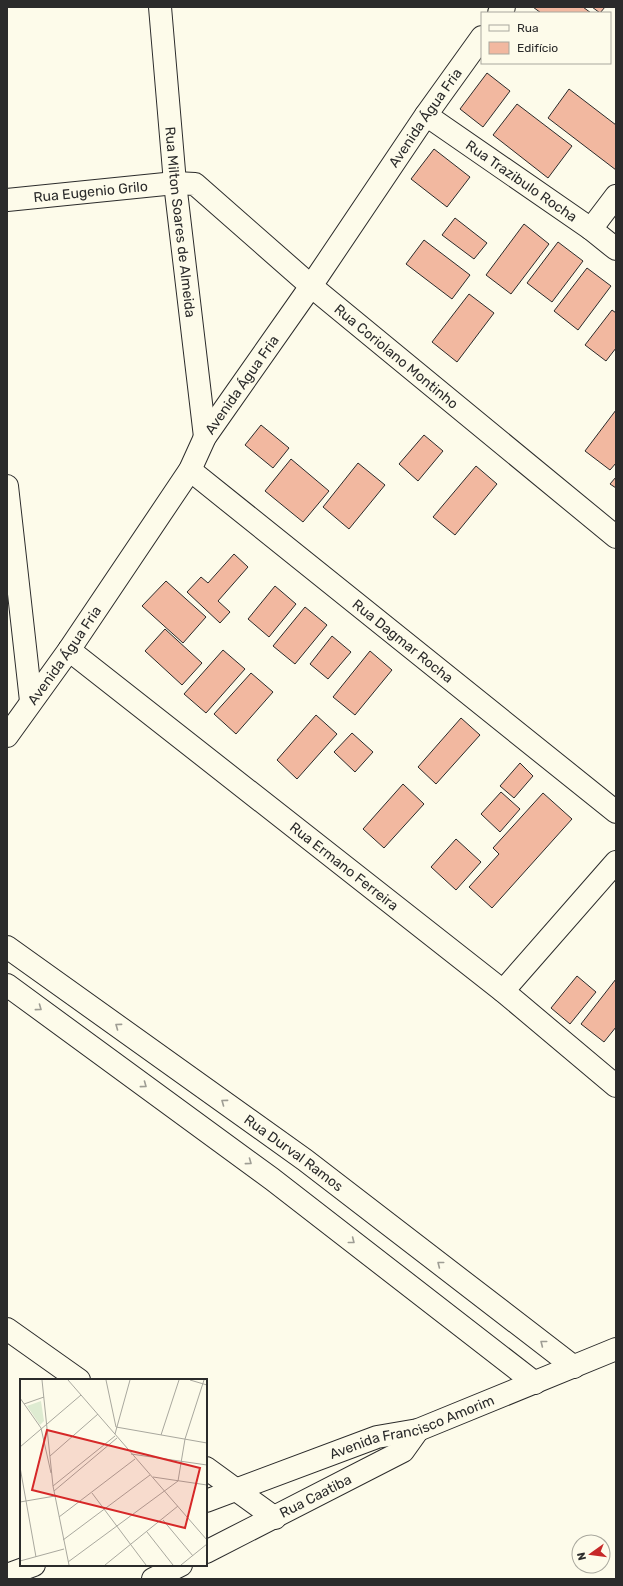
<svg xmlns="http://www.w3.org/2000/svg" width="623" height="1586" font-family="Rubik,sans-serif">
<rect width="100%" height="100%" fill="#fdfbea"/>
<g fill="#f2b8a0" stroke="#2b2b2b">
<path d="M533 7H583L591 13H541Z"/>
<path d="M592 7H605L600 13Z"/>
<path d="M487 73 510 91 483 127 460 109Z"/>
<path d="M569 89 616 125V170L548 118Z"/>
<path d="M517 104 572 146 548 178 493 135Z"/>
<path d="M434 149 470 177 447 207 411 179Z"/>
<path d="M455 218 487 243 474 259 442 235Z"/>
<path d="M524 224 549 244 511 294 486 275Z"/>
<path d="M424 240 470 275 452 299 406 264Z"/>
<path d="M558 242 583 261 552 302 527 283Z"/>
<path d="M587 268 611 286 578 330 554 311Z"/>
<path d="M469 294 494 313 457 362 432 342Z"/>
<path d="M612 310 616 313V348L606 361 585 345Z"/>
<path d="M616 410V463L610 470 585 451Z"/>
<path d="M261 425 289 448 273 468 245 445Z"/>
<path d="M424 435 443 451 418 481 399 464Z"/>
<path d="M291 459 329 491 303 522 265 491Z"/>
<path d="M358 463 385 485 349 529 323 507Z"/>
<path d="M476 466 497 484 455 535 433 517Z"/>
<path d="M616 477V488L610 484Z"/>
<path d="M234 554 248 567 218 601 230 612 220 623 187 592 201 577 208 583Z"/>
<path d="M166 581 206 617 183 643 142 606Z"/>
<path d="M275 586 296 604 269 637 248 619Z"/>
<path d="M305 607 327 625 295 664 273 646Z"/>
<path d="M165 629 202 663 182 685 145 651Z"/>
<path d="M332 636 351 652 328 679 310 664Z"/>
<path d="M223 650 245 669 206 713 184 694Z"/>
<path d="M370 651 392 670 355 715 333 697Z"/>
<path d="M251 673 273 692 236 734 214 714Z"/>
<path d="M316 715 337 734 297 779 277 760Z"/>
<path d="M461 718 480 735 436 784 418 767Z"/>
<path d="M352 733 373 752 355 772 334 752Z"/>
<path d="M520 763 533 776 514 798 500 786Z"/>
<path d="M403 784 424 804 384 848 363 829Z"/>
<path d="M501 792 520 809 500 832 481 814Z"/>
<path d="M543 793 572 819 492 908 469 887 499 854 493 848Z"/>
<path d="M456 839 481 862 456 890 431 867Z"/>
<path d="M577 976 596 992 570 1024 551 1008Z"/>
<path d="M616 979V1027L604 1042 581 1024Z"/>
</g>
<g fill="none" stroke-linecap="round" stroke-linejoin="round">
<defs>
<g id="minor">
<path id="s1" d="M160 7 175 183 205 437"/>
<path id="s2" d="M426 115 591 229 616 249"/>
<path id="s3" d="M7 200 175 183 195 184 311 286 616 537"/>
<path d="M591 229 616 196"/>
<path id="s4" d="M190 470 616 812"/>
<path d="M7 486 31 701"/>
<path id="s5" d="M69 650 503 991 616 1086"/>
<path id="s6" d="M7 947 305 1160 574 1367"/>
<path d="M7 985 272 1179 535 1383"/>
<path d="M503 991 616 862"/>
<path d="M7 1329 79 1380"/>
<path d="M206 1468 275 1518"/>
</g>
<g id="tertiary">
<path d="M499 13 504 7"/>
<path id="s7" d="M7 736 69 650 190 470 205 437 311 286 426 115 482 37"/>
</g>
<g id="secondary">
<path id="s8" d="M206 1501 377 1437 418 1430 616 1349"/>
<path id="s9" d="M206 1552 403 1451 418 1430"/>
<path d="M7 1575 34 1565"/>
<path d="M153 1579 181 1565"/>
</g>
</defs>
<use href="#minor" stroke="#2b2b2b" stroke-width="24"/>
<use href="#tertiary" stroke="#2b2b2b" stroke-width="24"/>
<use href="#secondary" stroke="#2b2b2b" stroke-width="24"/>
<use href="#minor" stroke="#fdfbea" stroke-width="22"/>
<use href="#tertiary" stroke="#fdfbea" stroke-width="22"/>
<use href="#secondary" stroke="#fdfbea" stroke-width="22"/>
</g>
<defs><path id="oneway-chevron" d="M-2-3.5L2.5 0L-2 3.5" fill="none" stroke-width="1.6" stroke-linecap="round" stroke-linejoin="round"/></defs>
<g stroke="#9e9d94">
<use href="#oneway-chevron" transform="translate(39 1008) rotate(36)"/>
<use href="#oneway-chevron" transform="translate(118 1026) rotate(-144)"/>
<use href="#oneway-chevron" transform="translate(144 1085) rotate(36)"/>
<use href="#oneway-chevron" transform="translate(224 1102) rotate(-144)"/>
<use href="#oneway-chevron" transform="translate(249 1162) rotate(36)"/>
<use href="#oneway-chevron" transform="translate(352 1241) rotate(38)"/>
<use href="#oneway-chevron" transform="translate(440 1264) rotate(-142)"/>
<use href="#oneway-chevron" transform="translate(543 1343) rotate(-142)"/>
</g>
<g text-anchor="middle" stroke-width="3" stroke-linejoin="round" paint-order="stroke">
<g font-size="14" fill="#2b2b2b" stroke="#fdfbea">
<text dy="5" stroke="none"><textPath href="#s7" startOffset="747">Avenida Água Fria</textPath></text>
<text dy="5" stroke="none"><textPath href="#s2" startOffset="116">Rua Trazibulo Rocha</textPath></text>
<text dy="5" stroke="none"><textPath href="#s3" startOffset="84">Rua Eugenio Grilo</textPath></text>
<text dy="5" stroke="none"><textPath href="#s1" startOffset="216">Rua Milton Soares de Almeida</textPath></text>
<text dy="5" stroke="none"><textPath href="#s3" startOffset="454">Rua Coriolano Montinho</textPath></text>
<text dy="5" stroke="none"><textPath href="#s7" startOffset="423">Avenida Água Fria</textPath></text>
<text dy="5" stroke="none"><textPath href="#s4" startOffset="273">Rua Dagmar Rocha</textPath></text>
<text dy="5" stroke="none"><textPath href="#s7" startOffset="99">Avenida Água Fria</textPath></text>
<text dy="5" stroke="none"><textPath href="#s5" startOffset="350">Rua Ermano Ferreira</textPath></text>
<text dy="5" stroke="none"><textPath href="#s6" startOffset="353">Rua Durval Ramos</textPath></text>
<text dy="5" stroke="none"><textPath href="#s8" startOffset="219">Avenida Francisco Amorim</textPath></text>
<text dy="5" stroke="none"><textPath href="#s9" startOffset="123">Rua Caatiba</textPath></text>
</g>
</g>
<g transform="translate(20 1379)">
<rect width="187" height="187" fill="#fdfbea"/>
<path d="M21 22 24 42 20 46 7 27Z" fill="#deebd1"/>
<path fill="none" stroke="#a9a89e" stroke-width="1" d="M22 1 33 107 49 186M48 1 187 161M86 1 96 48 187 64M170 1 187 6M0 19 21 49 31 94M4 25 24 18M95 55 110 1M141 56 159 1M0 68 61 16M111 75 187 86M30 77 78 35M0 88 16 178M133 98 187 106M158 102 165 60 184 1M33 107 95 57M34 112 97 59M72 114 126 186M0 123 35 117M39 138 115 80M143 141 173 177M127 153 153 186M43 161 130 96M0 182 44 170M48 183 158 102M85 186 158 127M161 186 187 165"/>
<path fill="#d62828" fill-opacity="0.15" stroke="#d62828" stroke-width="2" d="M27 51 180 89 165 149 12 111Z"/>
<rect width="187" height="187" fill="none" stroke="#2b2b2b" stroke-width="2"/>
</g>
<rect width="623" height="1586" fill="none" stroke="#2b2b2b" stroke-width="16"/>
<rect x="481" y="12" width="130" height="52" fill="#fdfbea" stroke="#a9a89e"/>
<rect x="489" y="25" width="20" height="6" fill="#fdfbea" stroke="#a9a89e"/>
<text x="517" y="32" font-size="12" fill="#2b2b2b">Rua</text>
<rect x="489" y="42" width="20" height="12" fill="#f2b8a0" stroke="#a9a89e"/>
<text x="517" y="52" font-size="12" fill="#2b2b2b">Edifício</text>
<g transform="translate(591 1554) rotate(256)"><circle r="19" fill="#fdfbea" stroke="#a9a89e"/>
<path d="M0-3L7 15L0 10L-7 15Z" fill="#c62828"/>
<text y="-6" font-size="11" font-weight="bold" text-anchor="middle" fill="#2b2b2b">N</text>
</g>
</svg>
